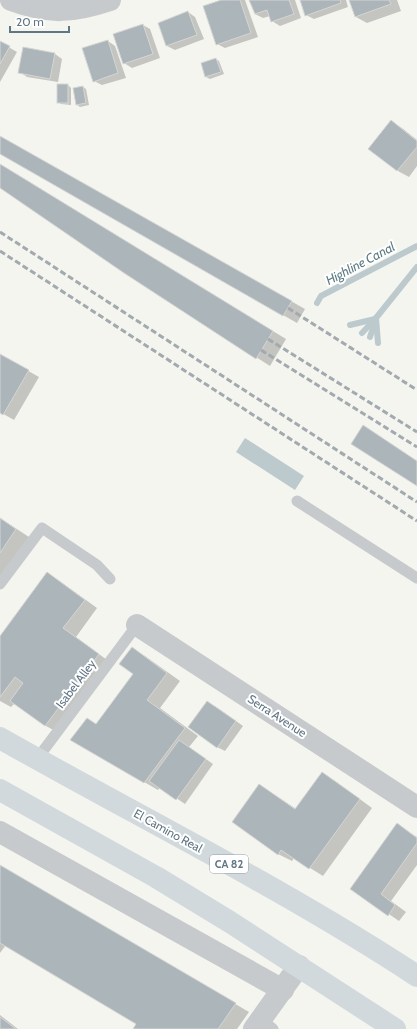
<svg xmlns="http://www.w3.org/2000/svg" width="417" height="1029" font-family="Cabin,sans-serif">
<rect width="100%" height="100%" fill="#f5f5f0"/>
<path fill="#bccace" d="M245 438 304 476 295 490 236 452Z"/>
<g fill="#0003">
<path d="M224 0H245L258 37 225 48 217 44Z"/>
<path d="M250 0H295L301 18 280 26 272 21 270 16 263 18 255 14Z"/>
<path d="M301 0H346L348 7 314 19 306 15Z"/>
<path d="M350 0H397L401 11 367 23 356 17Z"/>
<path d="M188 12 195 17 204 39 175 50 167 46 159 23Z"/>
<path d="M143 25 150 29 160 58 132 68 124 63Z"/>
<path d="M108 41 115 46 126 78 102 85 94 81Z"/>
<path d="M0 42 17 52 0 82Z"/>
<path d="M55 54 62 59 58 82 27 77 20 72Z"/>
<path d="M216 59 219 61 224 74 210 79 206 77Z"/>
<path d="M68 85 71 88V105L61 104 58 102Z"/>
<path d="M83 87 86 89 89 105 80 107 76 104Z"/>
<path d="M391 122 402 128 417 140V166L409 177 398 171 370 148Z"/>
<path d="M0 137 305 309 297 323 0 153Z"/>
<path d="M0 164 286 339 270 366 124 272 0 187Z"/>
<path d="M0 355 39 377 14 420 0 412Z"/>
<path d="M0 518 29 537 0 580Z"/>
<path d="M48 574 61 582 97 608 76 637 111 663 59 733 46 726 15 703 11 707 0 701V638Z"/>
<path d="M132 648 145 656 180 681 160 708 198 736 189 747 213 764 185 804 160 787 158 790 72 740 97 725 134 674Z"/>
<path d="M215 706 243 726 225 751 217 747Z"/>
<path d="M322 774 335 781 372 808 323 876 294 858 292 861 278 854 260 785 296 809Z"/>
<path d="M397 825 417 837V865L391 901 406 912 399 921 351 888Z"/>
<path d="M0 866 249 1012 237 1029H134L138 1024 6 945 0 953Z"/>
<path d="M0 1015 18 1029H0Z"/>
</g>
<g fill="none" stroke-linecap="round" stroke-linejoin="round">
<g stroke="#bccace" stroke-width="6">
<path d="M317 303 321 296 417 246"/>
<path d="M376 318 378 343"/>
<path d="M350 325 375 319"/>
<path d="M362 333 376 318 417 267"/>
<path d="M370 337 375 322"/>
</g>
</g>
<g fill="#acb5ba" stroke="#d6d6d3">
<path d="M221 0H240L251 33 216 45 203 6Z"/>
<path d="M249 0H289L294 14 271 22 267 10 255 14Z"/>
<path d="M300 0H340L341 3 305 16Z"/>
<path d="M349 0H389L391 4 355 17Z"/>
<path d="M188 11 197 35 166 46 158 23Z"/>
<path d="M143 24 153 54 123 64 113 34Z"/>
<path d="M108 40 118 73 93 82 82 48Z"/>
<path d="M0 41 10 46 0 64Z"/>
<path d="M23 47 55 53 50 79 18 73Z"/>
<path d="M216 58 221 72 205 77 201 63Z"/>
<rect x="57" y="84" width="11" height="19"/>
<path d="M83 86 86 103 76 105 73 88Z"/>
<path d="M391 120 417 141V147L397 171 368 149Z"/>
<path d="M0 136 292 301 283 316 0 154Z"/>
<path d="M0 164 273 331 256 359 124 273 0 188Z"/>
<path d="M0 354 29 370 3 415 0 413Z"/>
<path d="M363 425 417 461V486L351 444Z"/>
<path d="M0 518 16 529 0 553Z"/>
<path d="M47 572 85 600 63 628 99 654 45 726 10 701 23 683 15 677 0 697V636Z"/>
<path d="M132 647 167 673 147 700 185 728 144 783 70 740 87 718 96 724 133 674 119 664Z"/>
<path d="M207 701 236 721 217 748 188 727Z"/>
<path d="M179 740 206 759 176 800 149 781Z"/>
<path d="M322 772 360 799 309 869 281 850 278 855 232 822 259 784 295 809Z"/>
<path d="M397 823 417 838V843L381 894 395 905 388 916 350 889Z"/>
<path d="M0 865 236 1003 218 1029H133L136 1024 0 943Z"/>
<path d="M0 1017 16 1029H0Z"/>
</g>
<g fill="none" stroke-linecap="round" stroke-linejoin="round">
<g stroke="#c7cacd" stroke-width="11">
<path d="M297 501 417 578"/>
<path d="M0 584 42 528 97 565 110 579"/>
<path d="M37 759 137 625"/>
<path d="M261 1019 273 1029"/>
</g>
<g stroke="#c7cacd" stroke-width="22">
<path d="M11 0C49 14 71 13 110 0"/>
<path d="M137 625 417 807"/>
<path d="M0 832 283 990"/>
<path d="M254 1029 299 966"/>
</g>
<g stroke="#d2d9dd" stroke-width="22">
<path d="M0 738C139 817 283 888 417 976"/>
<path d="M0 790 156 877 230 922 395 1029"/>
</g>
<g stroke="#a2a9af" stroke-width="3" stroke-dasharray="6 3" stroke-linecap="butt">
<path d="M0 232 417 502"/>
<path d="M0 251 417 521"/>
<path d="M288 308 417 390"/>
<path d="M268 339 417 432"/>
<path d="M261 350 417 447"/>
</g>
</g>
<g text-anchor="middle" stroke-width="4" stroke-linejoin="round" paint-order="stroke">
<rect fill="#fff" stroke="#909faa" stroke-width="1" x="210" y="855" width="38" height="18" rx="3"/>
<g font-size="11" font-weight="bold" fill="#617685">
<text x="229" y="868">CA 82</text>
</g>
<g font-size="12" fill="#617685" stroke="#fff">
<text transform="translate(76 684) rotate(-53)" y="4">Isabel Alley</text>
<text transform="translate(277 716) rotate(33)" y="4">Serra Avenue</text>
<text transform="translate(168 831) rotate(29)" y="4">El Camino Real</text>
</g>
<g font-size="13" font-style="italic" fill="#5c7a83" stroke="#fff">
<text transform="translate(360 263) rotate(-28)" y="5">Highline Canal</text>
</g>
</g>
<path d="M10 26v6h59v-6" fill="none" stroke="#617685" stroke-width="2"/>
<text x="16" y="26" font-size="12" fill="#617685" stroke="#ffffff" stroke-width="3" paint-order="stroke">20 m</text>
</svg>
